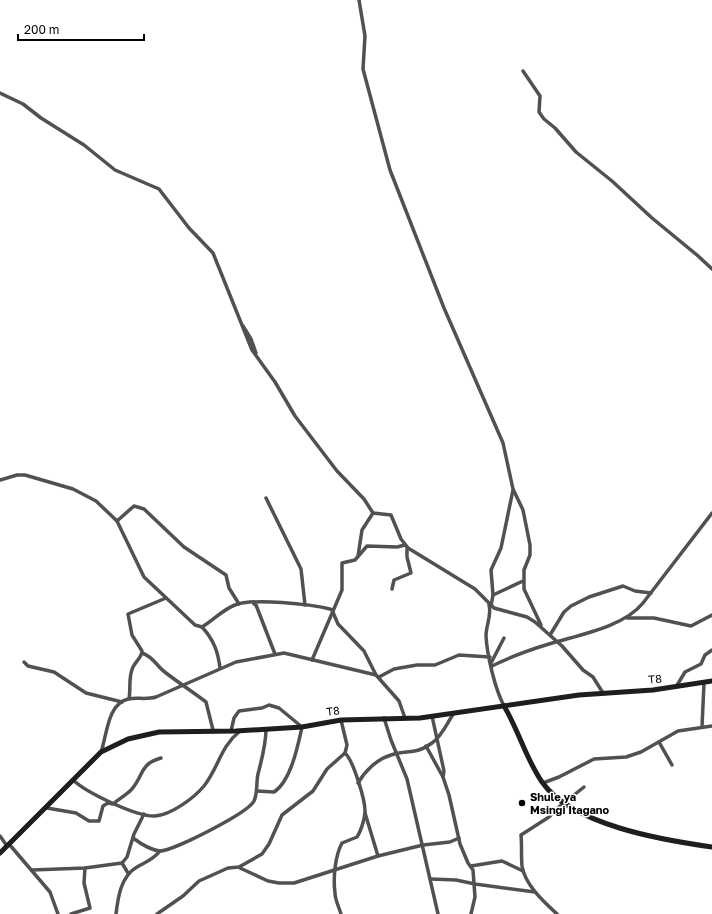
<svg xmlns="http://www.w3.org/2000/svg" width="712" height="914" font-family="'Golos Text',sans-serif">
<rect width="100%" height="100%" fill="#fff"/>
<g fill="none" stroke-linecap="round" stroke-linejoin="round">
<g stroke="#515151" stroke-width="3.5">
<path d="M359 0 365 36 363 69 390 170 444 308 503 443 513 489 523 510 530 545V555L524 570V589L541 625"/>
<path d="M523 71 540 96 539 112 544 119 555 128 576 152 612 181 652 218 697 255 712 269"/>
<path d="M0 93 23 104 41 118 84 145 115 170 159 189 189 228 213 253 252 350 275 382 295 416 337 471 364 499 373 513 391 515 401 539 408 548 475 589 494 608 527 617 535 622 562 646 583 670 593 677 603 693"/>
<path d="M243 326 251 339 256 353"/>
<path d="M0 480 17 475H25L73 489 96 501 117 521 144 577 195 625 202 627C214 620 222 610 235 605 253 598 310 604 330 609L332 610 338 624 364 651 376 675"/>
<path d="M266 498 301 569 305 605"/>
<path d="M117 521 134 506 144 509 184 547 226 575 229 588 239 604"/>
<path d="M358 556 362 530 373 513"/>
<path d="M392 589 394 580 411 573 407 557V547"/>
<path d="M493 595 491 570 501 548 513 490"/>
<path d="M254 604 256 605 275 654"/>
<path d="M489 605C492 615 486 625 486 636 487 655 495 689 504 706"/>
<path d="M491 606 493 595 523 581"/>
<path d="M627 618H654L691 626 712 615"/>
<path d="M202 627C214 640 218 652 220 668"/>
<path d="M550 635 564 612 571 606 589 597 623 586 635 591 651 593"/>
<path d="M142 653C154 657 157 667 166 673 179 683 193 692 206 702L213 730"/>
<path d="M312 660 342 590V563L355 560 367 546 397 547 405 545"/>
<path d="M24 662 28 666 54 672 86 693 122 702"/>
<path d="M491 663 504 638"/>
<path d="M492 666C510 657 529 650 549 644 578 635 624 627 643 603L712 513"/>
<path d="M379 677 394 669 417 665H435L459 655 490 657"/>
<path d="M676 687 685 672 701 664 705 655 712 650"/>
<path d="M129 699C131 688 128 677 133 667 136 661 142 657 142 651L132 635 128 614 166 598"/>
<path d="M432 716 444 771 443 777"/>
<path d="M384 718 391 740 407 779 438 914"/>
<path d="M702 727 704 683"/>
<path d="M231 731 234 718 239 711 262 708 269 705 279 708 302 727C298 745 291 781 274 792L257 791"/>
<path d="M659 742 672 765"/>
<path d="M426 746 443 777 449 795 460 844 468 863 473 870 475 897 471 914"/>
<path d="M101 752C107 736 107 704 128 699 137 697 146 700 156 697L236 662 284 653 376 675 399 701 405 718"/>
<path d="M73 780C87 793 137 817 155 816 171 815 194 798 204 786 219 767 220 747 240 731"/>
<path d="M358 783C365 771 377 759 391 755 407 749 414 756 432 743 442 736 447 723 454 713"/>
<path d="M543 783 559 777 594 759 626 757 641 752 678 731 712 726"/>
<path d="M564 803 584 787"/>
<path d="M47 808 76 813 89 821H99L103 806 108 803 113 804C119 799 126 795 131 790 144 776 139 764 161 758"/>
<path d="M365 813 378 856"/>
<path d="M0 836 7 846"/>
<path d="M133 838C141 844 150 850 160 851 173 851 248 813 254 801 258 792 256 783 258 774 262 758 266 745 266 729"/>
<path d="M9 844 50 892 58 914"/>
<path d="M122 863 128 873"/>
<path d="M471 866 502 861 523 871"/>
<path d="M240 868 268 881 279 883H294L378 856 423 845 450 842 459 838"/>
<path d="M32 870 85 868 122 863 127 857 134 834 144 814"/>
<path d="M431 879 456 880 475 884 535 892"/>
<path d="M71 914 90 908 84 883 85 868"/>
<path d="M116 914C118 897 121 876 137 867 146 862 154 859 160 851"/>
<path d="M157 914 183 896 199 881 228 868 239 867 262 854 269 844 282 815 313 791 327 769 345 753 347 745 341 720"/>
<path d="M341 914C339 907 335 900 335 893 333 878 335 856 342 843L357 837C361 831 365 818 365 811 365 799 353 760 345 753"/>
<path d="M557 914C544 902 525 885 522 866 521 856 522 845 521 835L549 817 563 803"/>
</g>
<g stroke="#1e1e1e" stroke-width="5">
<path d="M504 706C519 731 526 759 542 782 572 825 662 840 712 847"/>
<path d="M0 853 101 752 128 739 159 732 236 731 302 727 341 720 420 718 579 695 653 690 712 681"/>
</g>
</g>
<circle fill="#000" stroke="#fff" stroke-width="1.5" cx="522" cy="803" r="4"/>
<g text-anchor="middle" stroke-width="3" stroke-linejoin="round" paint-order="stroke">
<g font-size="11" fill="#000" stroke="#fff">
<text transform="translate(655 679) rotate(-5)" y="4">T8</text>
<text transform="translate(333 711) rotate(-7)" y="4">T8</text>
</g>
<g font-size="11" font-weight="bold" fill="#000" stroke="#fff" text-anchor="start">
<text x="530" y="801">Shule ya<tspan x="530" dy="13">Msingi Itagano</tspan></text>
</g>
</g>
<path d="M18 34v6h126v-6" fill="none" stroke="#000000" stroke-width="2"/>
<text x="24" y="34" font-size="12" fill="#000000" stroke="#ffffff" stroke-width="3" paint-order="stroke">200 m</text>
</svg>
